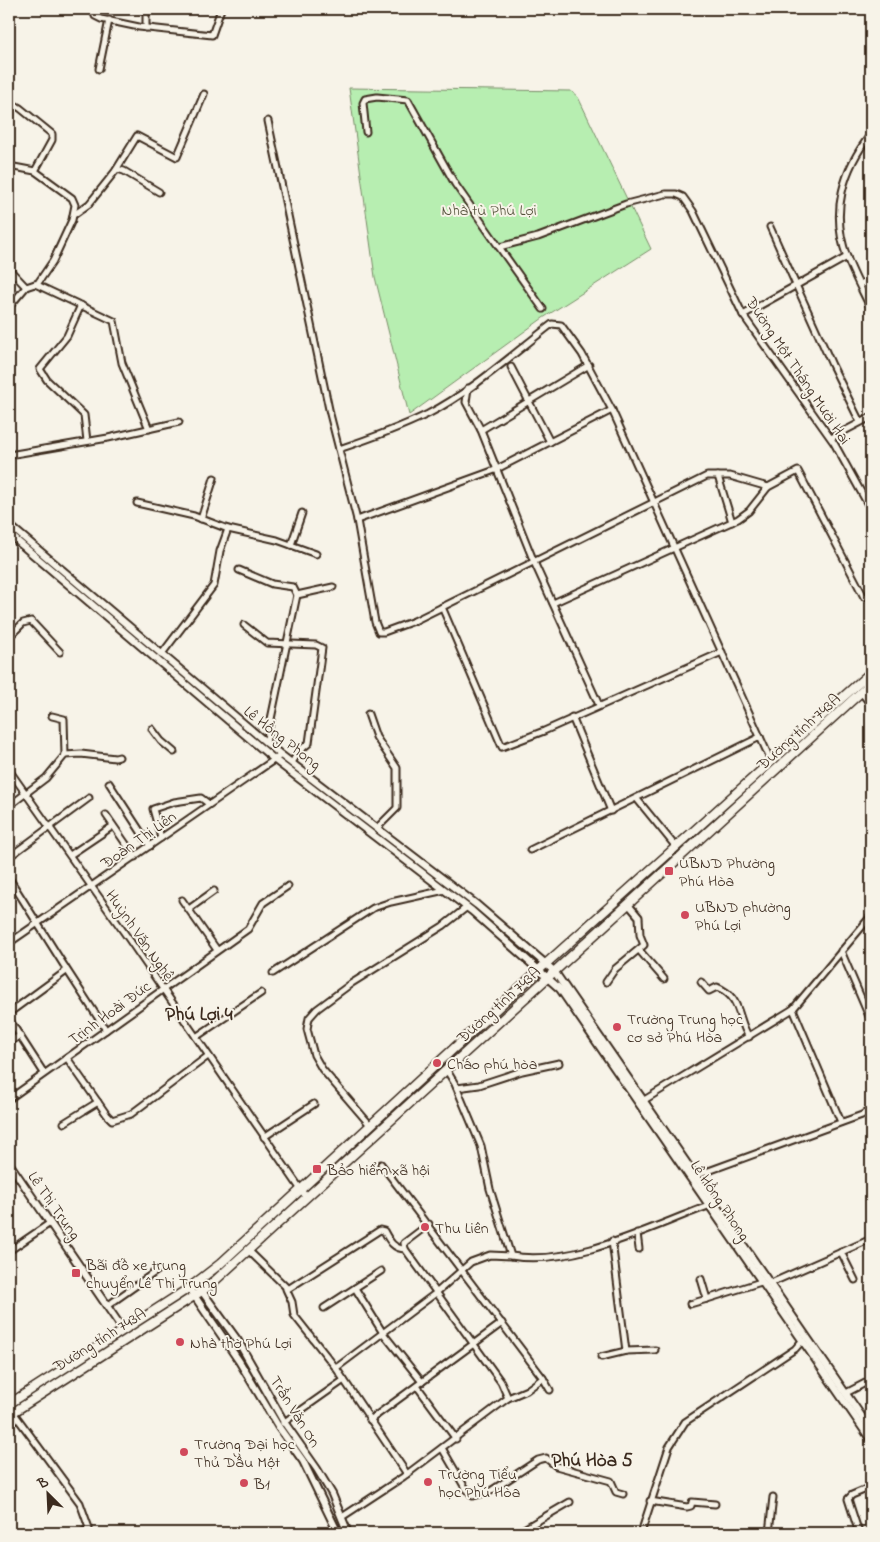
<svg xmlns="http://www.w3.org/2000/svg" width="880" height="1542" font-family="'Indie Flower',sans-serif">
<rect width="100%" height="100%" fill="#f7f3e8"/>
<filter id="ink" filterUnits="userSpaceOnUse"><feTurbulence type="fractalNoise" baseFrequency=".02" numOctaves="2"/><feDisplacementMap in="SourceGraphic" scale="10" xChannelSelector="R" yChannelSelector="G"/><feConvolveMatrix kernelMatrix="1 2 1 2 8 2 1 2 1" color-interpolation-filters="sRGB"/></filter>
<g filter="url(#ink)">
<path fill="#b7eeb1" stroke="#798c68" d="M349 88 571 91 578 97 651 249 543 318 409 415 375 277Z"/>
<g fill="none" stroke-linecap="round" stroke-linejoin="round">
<defs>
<g id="minor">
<path d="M93 9 95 16 101 19 139 27 212 35 221 9"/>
<path d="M146 28V9"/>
<path d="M99 69 109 20"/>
<path d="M9 102 20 108 52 134V140L35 171"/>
<path d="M268 121 330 414 357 520 375 622 379 632H384L414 621 707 476H730L768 487"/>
<path d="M366 132 363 103 365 99 377 97 408 100 455 184 499 247 538 237 626 204 665 194H676L683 197 693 211 743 315 834 443 871 510"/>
<path d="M871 134C843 169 830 212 847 257 853 274 863 292 871 309"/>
<path d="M9 166 35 171 72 198 75 205 72 220 53 261 38 283 26 287 9 307"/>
<path d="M116 170 137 136 177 157 204 94"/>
<path d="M75 214 89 204 117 169 124 171 159 192"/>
<path d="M770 227 832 365 860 422"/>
<path d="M499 247 543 309"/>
<path d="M9 269 26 287"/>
<path d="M35 284 114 321 122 363 149 429"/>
<path d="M860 284 871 279"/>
<path d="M81 305 67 336 40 369 47 380 84 415 87 441"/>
<path d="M743 315 847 257"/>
<path d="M511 367 550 442"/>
<path d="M468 388 466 402 481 430 534 562 599 705"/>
<path d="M481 430 589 365"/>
<path d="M831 438 871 417"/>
<path d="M339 449C369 439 399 428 428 414 471 392 513 354 552 324L561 325 582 354 612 410 771 761"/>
<path d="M9 455 108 438 179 422"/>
<path d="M718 476 732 522"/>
<path d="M137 503 194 516 228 529 277 540 316 554"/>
<path d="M201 519 214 478"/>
<path d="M357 520 495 470 612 410"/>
<path d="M291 545 302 513"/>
<path d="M239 570 272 584 293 587 297 595 266 743"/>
<path d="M297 595 333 587"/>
<path d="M553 603 738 519 749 511 768 487 798 471 864 597"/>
<path d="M442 607 502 747 544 731 722 652"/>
<path d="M244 625 267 643 316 645 322 648 309 743 298 752 292 763"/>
<path d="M9 637 23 623 31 621 60 652"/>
<path d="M161 655 214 585 220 551 228 529"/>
<path d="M861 692 871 705"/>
<path d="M368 714 376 737 397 768V808L377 828"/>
<path d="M52 716 64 719 65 755"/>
<path d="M572 717 611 811"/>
<path d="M152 729 161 741 174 752"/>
<path d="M9 770 128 938 306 1197"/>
<path d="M109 783 150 846"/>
<path d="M637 799 676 847"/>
<path d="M9 806 46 778 65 755 81 754 115 758 119 757"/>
<path d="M106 815 135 857"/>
<path d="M161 838 153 809 174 802 201 798 209 804"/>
<path d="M530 850 760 737"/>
<path d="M70 855 113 826"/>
<path d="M9 857 89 798"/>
<path d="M9 878 65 967V972L9 1013"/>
<path d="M182 900 217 950"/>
<path d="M189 909 214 891"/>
<path d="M9 943 281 755"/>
<path d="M639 950 664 979"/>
<path d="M841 951 871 1021"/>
<path d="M65 967 106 1030"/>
<path d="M273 973 373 908 391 902 445 890"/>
<path d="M606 982 615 969 644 945 640 935 639 917 628 904"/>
<path d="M701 982 709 991 717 987C742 997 737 1019 749 1037"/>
<path d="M793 1009 841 1122"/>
<path d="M9 1019 44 1073"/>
<path d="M196 1037 261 993"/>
<path d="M9 1043 20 1035"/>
<path d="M67 1058 107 1115 112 1120 131 1114 208 1056"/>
<path d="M446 1069 455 1084 481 1146 490 1189 511 1256C573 1267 650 1227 708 1206"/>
<path d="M457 1088 479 1085 522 1071 559 1063"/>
<path d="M9 1099 248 929 263 903 288 886"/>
<path d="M641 1102 793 1009 871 916"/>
<path d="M64 1123 98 1102"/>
<path d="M371 1126 322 1069 314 1055 307 1029 309 1018 317 1009 352 983 443 926 467 907"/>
<path d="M264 1137 314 1104"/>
<path d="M381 1164 543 1378 550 1390"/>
<path d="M692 1177 862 1115 871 1109"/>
<path d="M637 1233 639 1249"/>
<path d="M612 1241 626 1351 655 1350"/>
<path d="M248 1250 288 1289 380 1230 384 1231C389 1240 393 1249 405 1249"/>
<path d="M9 1251 50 1223"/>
<path d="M841 1252 855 1280"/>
<path d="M701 1279 707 1299 761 1282"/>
<path d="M771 1283 871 1239"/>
<path d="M355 1288 383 1333 422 1382"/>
<path d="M286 1289 292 1302 294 1315 336 1368 407 1474"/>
<path d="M690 1304 707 1299"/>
<path d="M107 1306 158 1270"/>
<path d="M324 1308 381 1271"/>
<path d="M601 1357 626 1351"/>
<path d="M336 1368 436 1293 471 1262 490 1255 511 1256"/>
<path d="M417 1386 456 1439"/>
<path d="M846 1393 871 1380"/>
<path d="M508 1398 527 1390 543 1378"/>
<path d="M13 1412 80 1503 89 1528 82 1533"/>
<path d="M370 1420 502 1323"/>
<path d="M283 1423 344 1380"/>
<path d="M442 1448 464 1486 473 1496 489 1492 538 1460 546 1458 556 1466 611 1481 616 1492 623 1494"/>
<path d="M650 1501 687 1507 691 1506 692 1502 715 1504"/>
<path d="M342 1517 403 1477 508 1398 501 1382 405 1249 404 1243 429 1224"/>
<path d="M517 1533 570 1502"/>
<path d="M641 1533 669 1447 685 1422 795 1349 802 1341"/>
<path d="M769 1533 773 1497"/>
<path d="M859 1533 848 1499 852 1495 871 1487"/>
</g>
<g id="tertiary">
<path d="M9 525 281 755 477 905 554 971 871 1430"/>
<path d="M9 534 275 760 472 911 560 989 871 1440"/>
<path d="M9 1163 124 1331"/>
<path d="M196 1283 238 1341 284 1422 317 1469 332 1494 348 1533"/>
<path d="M189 1288 239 1361 278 1426 303 1461 338 1533"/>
</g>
<g id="secondary">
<path d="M9 1404 189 1288 220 1264 540 969 871 672"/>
<path d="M9 1415 208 1287 871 683"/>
</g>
</defs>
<use href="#minor" stroke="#3b2a1e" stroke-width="9"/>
<use href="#tertiary" stroke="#3b2a1e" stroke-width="10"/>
<use href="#secondary" stroke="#3b2a1e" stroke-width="11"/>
<use href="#minor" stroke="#f7f3e8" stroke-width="5"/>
<use href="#tertiary" stroke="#f7f3e8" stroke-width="6"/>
<use href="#secondary" stroke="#f7f3e8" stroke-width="8"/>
</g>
</g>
<g fill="#d1495b" stroke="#f7f3e8" stroke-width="2">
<rect x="664" y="866" width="10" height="10" rx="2.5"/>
<circle cx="685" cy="915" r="5"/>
<circle cx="617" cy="1027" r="5"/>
<circle cx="437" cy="1063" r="5"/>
<rect x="312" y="1164" width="10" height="10" rx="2.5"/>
<circle cx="425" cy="1227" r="5"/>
<rect x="71" y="1268" width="10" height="10" rx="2.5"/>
<circle cx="180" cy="1342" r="5"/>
<circle cx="184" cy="1452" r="5"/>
<circle cx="428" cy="1482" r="5"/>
<circle cx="244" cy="1483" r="5"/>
</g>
<g text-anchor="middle" stroke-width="4" stroke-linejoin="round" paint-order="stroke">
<g font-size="16" fill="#54513b" stroke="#f7f3e8">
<text x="489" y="215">Nhà tù Phú Lợi</text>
</g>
<g font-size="16" fill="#3b2a1e" stroke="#f7f3e8">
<text transform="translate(799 370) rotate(56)" y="6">Đường Một Tháng Mười Hai</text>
<text transform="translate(798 731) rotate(-42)" y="6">Đường tỉnh 743A</text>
<text transform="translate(283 737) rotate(38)" y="6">Lê Hồng Phong</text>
<text transform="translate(138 839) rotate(-35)" y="6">Đoàn Thị Liên</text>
<text transform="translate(141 935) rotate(55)" y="6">Huỳnh Văn Nghệ</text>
<text transform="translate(498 1004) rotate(-42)" y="6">Đường tỉnh 743A</text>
<text transform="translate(109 1012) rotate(-36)" y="6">Trịnh Hoài Đức</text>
<text transform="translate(721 1200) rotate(56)" y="6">Lê Hồng Phong</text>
<text transform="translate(55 1205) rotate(55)" y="6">Lê Thị Trung</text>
<text transform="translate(99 1339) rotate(-32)" y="6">Đường tỉnh 743A</text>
<text transform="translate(296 1411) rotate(58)" y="6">Trần Văn Ơn</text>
</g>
<g font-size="16" fill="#3b2a1e" stroke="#f7f3e8" text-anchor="start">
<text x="679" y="868">UBND Phường<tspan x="679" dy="18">Phú Hòa</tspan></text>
<text x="695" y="912">UBND phường<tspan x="695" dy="18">Phú Lợi</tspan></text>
<text x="627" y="1024">Trường Trung học<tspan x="627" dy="18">cơ sở Phú Hòa</tspan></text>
<text x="447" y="1069">Cháo phú hòa</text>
<text x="327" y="1175">Bảo hiểm xã hội</text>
<text x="435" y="1233">Thu Liên</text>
<text x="86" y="1270">Bãi đỗ xe trung<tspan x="86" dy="18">chuyển Lê Thị Trung</tspan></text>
<text x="190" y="1348">Nhà thờ Phú Lợi</text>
<text x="194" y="1449">Trường Đại học<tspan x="194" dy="18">Thủ Dầu Một</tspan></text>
<text x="438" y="1479">Trường Tiểu<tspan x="438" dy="18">học Phú Hòa</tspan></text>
<text x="254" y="1489">B1</text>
</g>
<g font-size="19" font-weight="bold" fill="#3b2a1e" stroke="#f7f3e8">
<text x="199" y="1020">Phú Lợi 4</text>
<text x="592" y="1466">Phú Hòa 5</text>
</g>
</g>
<rect width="880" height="1542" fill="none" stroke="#f7f3e8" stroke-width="30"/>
<rect x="15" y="15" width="850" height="1512" fill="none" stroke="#3b2a1e" stroke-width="2" filter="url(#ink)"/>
<g transform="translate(48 1494) rotate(336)" stroke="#f7f3e8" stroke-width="4" paint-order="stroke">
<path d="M0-4L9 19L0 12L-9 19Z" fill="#3b2a1e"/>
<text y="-8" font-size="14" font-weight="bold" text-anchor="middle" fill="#3b2a1e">B</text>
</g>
</svg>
